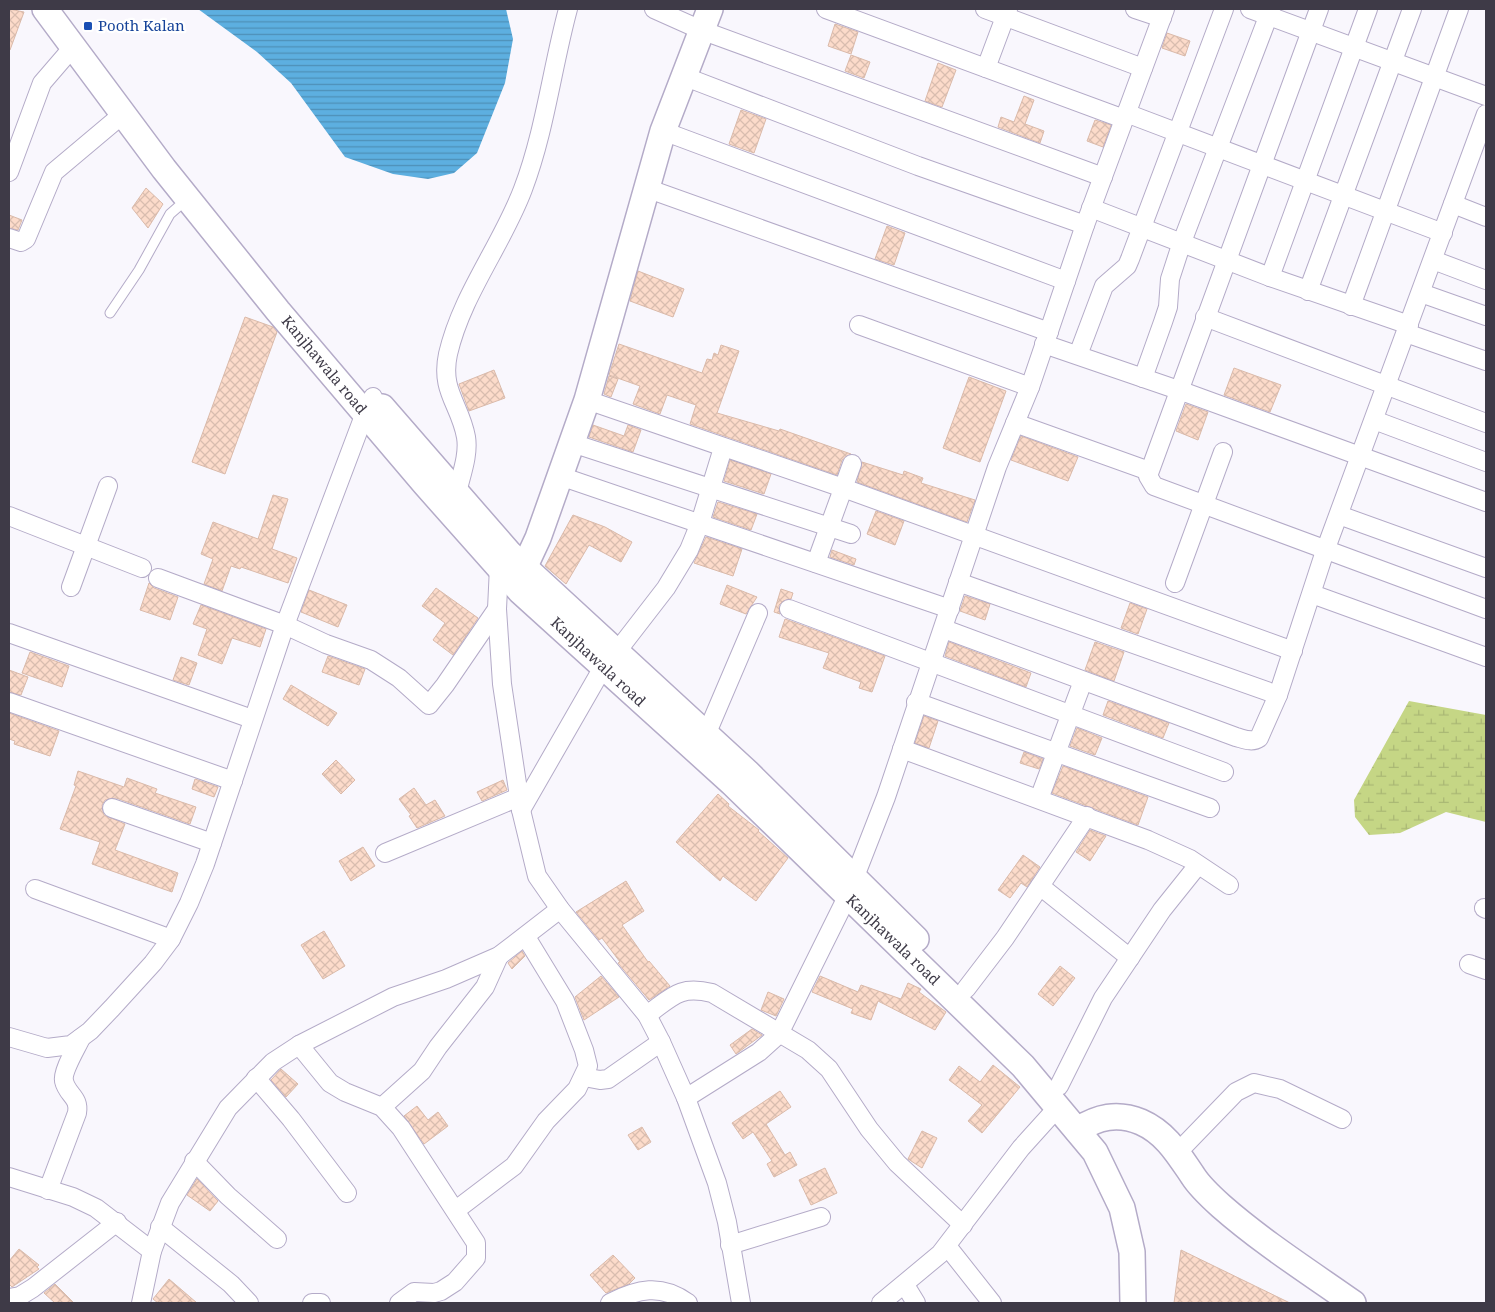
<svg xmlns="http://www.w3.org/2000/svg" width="1495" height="1312" font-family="'Noto Serif',serif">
<defs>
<pattern id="wetland-marsh" width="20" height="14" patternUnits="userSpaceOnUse" patternTransform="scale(1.25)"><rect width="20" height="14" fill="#c5d685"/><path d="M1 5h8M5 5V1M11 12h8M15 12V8" fill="none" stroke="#aab874"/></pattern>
<pattern id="water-rules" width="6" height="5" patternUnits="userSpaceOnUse" patternTransform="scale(1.25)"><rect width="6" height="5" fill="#5dafe0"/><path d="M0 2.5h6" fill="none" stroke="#4e8fb7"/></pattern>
<pattern id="building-cross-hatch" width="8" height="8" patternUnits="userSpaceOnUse" patternTransform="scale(1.25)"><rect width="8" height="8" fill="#fcdbca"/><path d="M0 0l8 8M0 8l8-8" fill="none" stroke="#d9bdaf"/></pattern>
</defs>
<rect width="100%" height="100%" fill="#f9f7fd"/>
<path fill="url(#wetland-marsh)" d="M1409 701 1486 715V822L1446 812 1400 833 1369 835 1355 817 1354 800Z"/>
<path fill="url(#water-rules)" d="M198 9H506L513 39 505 83 477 153 454 173 428 179 393 174 345 157 291 83 257 52Z"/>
<g fill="url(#building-cross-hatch)" stroke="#dabaaa">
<path d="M9 9 24 12 10 50H9Z"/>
<path d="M835 24 858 32 851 54 828 46Z"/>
<path d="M1167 33 1190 41 1185 56 1162 48Z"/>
<path d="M851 55 870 62 864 78 845 71Z"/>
<path d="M938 63 956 70 942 107 925 101Z"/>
<path d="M1024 96 1034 100 1025 124 1044 131 1040 143 998 127 1001 117 1014 122Z"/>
<path d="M741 110 766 119 754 153 729 144Z"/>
<path d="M1095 120 1111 125 1103 147 1087 141Z"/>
<path d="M146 188 163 204 148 228 132 208Z"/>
<path d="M9 215 22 220 18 230 9 228Z"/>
<path d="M887 226 905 233 894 265 875 259Z"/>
<path d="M638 271 684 289 673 317 630 301Z"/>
<path d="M245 317 273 327 277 332 225 474 192 462Z"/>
<path d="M619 344 702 373 707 359 712 360 714 353 718 355 721 345 739 351 717 413 779 431 780 429 851 454 842 460 837 475 690 424 696 405 667 395 660 414 633 404 640 386 609 375Z"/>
<path d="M1234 368 1281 385 1270 412 1224 395Z"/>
<path d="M494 370 505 398 469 411 459 384Z"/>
<path d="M609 376 618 379 611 397 604 394Z"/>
<path d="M969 377 1006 391 980 462 943 448Z"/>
<path d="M1186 404 1208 412 1198 440 1176 431Z"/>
<path d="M593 425 624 436 628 425 641 430 633 452 589 437Z"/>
<path d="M1021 436 1078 457 1068 481 1011 460Z"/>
<path d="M730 460 771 474 764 494 724 481Z"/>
<path d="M862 462 903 475 904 471 923 478 921 483 975 500 967 522 857 482Z"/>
<path d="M273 495 288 499 272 549 297 558 288 583 241 567 240 569 231 566 222 591 204 584 213 559 201 554 213 522 258 539Z"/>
<path d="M718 502 757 514 751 530 713 517Z"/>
<path d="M876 511 904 521 895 545 867 534Z"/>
<path d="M573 515 605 527 632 542 621 562 589 545 566 584 545 566Z"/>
<path d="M706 537 742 549 733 576 694 563Z"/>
<path d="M832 550 856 559 854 565 830 557Z"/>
<path d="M149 583 154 588 178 597 170 620 140 610Z"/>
<path d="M727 585 757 597 746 614 720 604Z"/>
<path d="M436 588 478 618 453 655 433 640 445 623 422 606Z"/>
<path d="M781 589 793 593 791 599 783 601 779 605 780 614 774 612Z"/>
<path d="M309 590 347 605 338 627 301 612Z"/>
<path d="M965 596 990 604 985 620 960 611Z"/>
<path d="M1130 603 1147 609 1138 634 1121 628Z"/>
<path d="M201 605 266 629 260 647 232 638 222 664 198 655 207 629 193 624Z"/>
<path d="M785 619 885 656 872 692 859 688 861 682 823 668 829 653 779 637Z"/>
<path d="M949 642 1031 673 1026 687 945 656Z"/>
<path d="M1095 642 1124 652 1114 681 1085 670Z"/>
<path d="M30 652 69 666 62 687 22 673Z"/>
<path d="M328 656 365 669 359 685 322 672Z"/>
<path d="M181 657 197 663 189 685 173 680Z"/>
<path d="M9 670 28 677 21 695 9 692Z"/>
<path d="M291 685 337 713 328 726 283 699Z"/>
<path d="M1108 701 1169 723 1163 738 1103 715Z"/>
<path d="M9 713 59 731 50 756 14 744 15 741 9 739Z"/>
<path d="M924 716 938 721 929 748 915 743Z"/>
<path d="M1077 728 1102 738 1095 755 1070 746Z"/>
<path d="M1024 752 1043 759 1039 769 1020 763Z"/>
<path d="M336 760 355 780 341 794 322 774Z"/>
<path d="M1063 766 1148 797 1138 825 1052 793Z"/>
<path d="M78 771 124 787 127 778 157 789 155 793 196 807 190 824 116 798 105 800 102 805 104 815 125 824 115 850 178 873 172 892 92 864 100 842 60 829 76 786 74 785Z"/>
<path d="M195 779 218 787 214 797 192 789Z"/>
<path d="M503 780 507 790 482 801 477 792Z"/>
<path d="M414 788 426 805 435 800 445 816 417 828 409 816 411 815 399 799Z"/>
<path d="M718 794 729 804 728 806 759 830 758 831 788 858 756 901 723 876 720 881 676 842Z"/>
<path d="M1090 830 1106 836 1090 861 1076 852Z"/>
<path d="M363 847 375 866 351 881 339 861Z"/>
<path d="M1023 855 1040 867 1027 887 1021 883 1010 898 998 890Z"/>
<path d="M626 881 644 911 622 925 648 962 649 961 670 986 649 1000 618 963 620 962 602 938 599 940 576 912Z"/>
<path d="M324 931 345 966 323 979 301 945Z"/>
<path d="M522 951 525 956 512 969 508 963Z"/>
<path d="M1060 966 1075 978 1053 1006 1038 994Z"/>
<path d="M601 976 619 997 584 1020 575 997Z"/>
<path d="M820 976 858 992 861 985 901 999 908 983 921 989 919 992 946 1012 935 1030 878 1001 871 1020 851 1013 853 1009 812 992Z"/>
<path d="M768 992 784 999 776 1016 761 1010Z"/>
<path d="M752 1029 762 1035 736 1054 730 1045Z"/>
<path d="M993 1065 1020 1087 982 1133 968 1121 982 1105 949 1080 959 1066 980 1082Z"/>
<path d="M281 1069 298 1084 286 1097 271 1080Z"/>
<path d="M780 1091 791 1107 766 1124 785 1155 790 1152 797 1165 774 1177 767 1164 772 1161 753 1132 743 1139 732 1123Z"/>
<path d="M417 1106 428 1120 438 1112 448 1126 424 1144 404 1116Z"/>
<path d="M642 1127 651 1142 638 1150 628 1135Z"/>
<path d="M922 1131 937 1138 922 1168 908 1159Z"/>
<path d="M825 1168 837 1193 811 1205 799 1180Z"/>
<path d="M197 1179 218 1201 210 1211 187 1195Z"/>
<path d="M19 1249 39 1265 37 1267 39 1269 12 1287 9 1284V1261Z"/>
<path d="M1181 1250 1290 1303H1174Z"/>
<path d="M613 1255 635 1278 629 1284 606 1293 590 1275Z"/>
<path d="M169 1279 197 1303H158L153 1299Z"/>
<path d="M55 1284 74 1303H55L44 1293Z"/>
</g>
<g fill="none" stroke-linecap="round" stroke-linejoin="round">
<defs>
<path id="lane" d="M110 313 139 270 170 214 186 200"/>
<g id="street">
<path d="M654 9 701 30 1103 177"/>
<path d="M826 9 1124 119"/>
<path d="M985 9 1143 68"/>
<path d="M1135 9 1162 18"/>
<path d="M1250 9 1486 96"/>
<path d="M1319 9 1148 476 1154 486 1486 609"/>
<path d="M986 68 1008 9"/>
<path d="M683 76 918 166 1085 225"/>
<path d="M1126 113 1443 233"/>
<path d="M663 131 1066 281"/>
<path d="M9 172 42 83 73 47"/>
<path d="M646 188 1049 332"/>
<path d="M1453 204 1486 217"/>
<path d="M1091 208 1270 277 1409 325"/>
<path d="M9 238 21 242 26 239 54 172 123 114"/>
<path d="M1433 260 1486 280"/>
<path d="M1270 277 1368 9"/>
<path d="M1308 291 1412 9"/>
<path d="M1421 293 1486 316"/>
<path d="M1351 306 1459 9"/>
<path d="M1205 317 1486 423"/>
<path d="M859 325 1030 387"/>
<path d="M1406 333 1486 361"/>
<path d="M1044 344 1187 393 1486 502"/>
<path d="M1078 355 1104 286 1127 266 1130 259 1224 9"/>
<path d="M1143 378 1163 322 1168 307 1170 279 1182 242 1271 9"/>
<path d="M587 400 846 489 1293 651"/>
<path d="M1374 420 1486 462"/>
<path d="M1015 423 1149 471"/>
<path d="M572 443 851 534"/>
<path d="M560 476 950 609"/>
<path d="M457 493C461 475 469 455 466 437 460 404 440 391 448 354 462 294 502 245 523 189 545 131 552 68 568 9"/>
<path d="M1339 515 1486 568"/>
<path d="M9 516 142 568"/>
<path d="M816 563 852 464"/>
<path d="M499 567 497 609 502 684 521 810 537 876 560 909 647 1015 661 1042 686 1098 717 1183 727 1222 741 1303"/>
<path d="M158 578 285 625 326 644 371 660 399 678 429 705 445 685 497 609"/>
<path d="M958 582 1278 695"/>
<path d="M1175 583 1223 452"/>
<path d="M71 587 108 486"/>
<path d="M1312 594 1486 657"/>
<path d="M789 609 1224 772"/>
<path d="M944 629 1236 737C1244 739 1252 743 1259 738L1278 695 1325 551 1486 114"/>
<path d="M9 633 252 719"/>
<path d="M9 702 233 781"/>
<path d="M916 702 1210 808"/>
<path d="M706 735 758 613"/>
<path d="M902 749 1148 840 1190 859 1229 885"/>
<path d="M1039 799 1083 681"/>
<path d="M112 808 212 843"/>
<path d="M521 810 598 676 666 588 689 550 700 523 723 448"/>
<path d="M385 853 519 797"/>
<path d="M1040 886 1130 958"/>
<path d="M35 889 171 939"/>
<path d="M1484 908 1486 909"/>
<path d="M1469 964 1486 970"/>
<path d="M966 989 1005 938 1087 816"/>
<path d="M647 1015C672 997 679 985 712 993L808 1050 829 1069 869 1129 897 1163 963 1225"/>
<path d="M9 1037 47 1048 71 1045 90 1031 112 1008 153 963 171 939 189 903 205 864 285 625 365 413 373 397"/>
<path d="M299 1045 330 1083 345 1092 382 1107 401 1128 476 1243V1258L455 1282 441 1291 434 1293 414 1292 399 1303"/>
<path d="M584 1077 600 1080 608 1079 661 1042"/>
<path d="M256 1078 291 1119 347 1193"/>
<path d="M1059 1086 1103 998 1162 910 1198 865"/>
<path d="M686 1098 759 1052 779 1034 847 897 886 797 997 467 1030 387 1085 225 1165 9"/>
<path d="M382 1107 422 1071 438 1047 485 987 499 956"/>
<path d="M1178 1152 1236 1092 1254 1083 1280 1089 1342 1119"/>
<path d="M194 1161 228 1196 277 1239"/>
<path d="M9 1177 73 1197 96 1208 152 1251"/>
<path d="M48 1190 77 1113C80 1097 67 1095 64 1081 62 1071 77 1047 81 1038"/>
<path d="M456 1210 514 1166 546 1121 577 1089 588 1066 584 1050 565 1001 526 937"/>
<path d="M160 1227 231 1284 249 1303"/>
<path d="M730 1245 821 1217"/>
<path d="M947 1246 992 1303"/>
<path d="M905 1285 916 1303"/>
<path d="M9 1298 20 1296 33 1288 117 1222"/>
<path d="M141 1303 152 1251 170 1203 228 1108 273 1062 299 1045 393 997 446 979 499 956 560 909"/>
<path d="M312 1303H321"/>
<path d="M610 1303C637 1289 661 1283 688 1303"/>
<path d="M881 1303 940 1254 1021 1148 1058 1107"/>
</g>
<g id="secondary">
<path d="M45 9 164 169 278 311 425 484 520 591 732 783 1023 1066 1095 1152 1122 1208 1132 1252 1133 1303"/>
<path d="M382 407 509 553 747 772 916 939"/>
<path d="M524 568 538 538 587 400 663 131 710 9"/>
<path d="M1077 1130C1098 1117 1117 1112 1141 1122 1166 1133 1178 1154 1193 1176 1200 1187 1211 1197 1221 1206 1262 1242 1309 1272 1353 1303"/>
</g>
</defs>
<use href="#lane" stroke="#b4abc8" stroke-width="11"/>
<use href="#street" stroke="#b4abc8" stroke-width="20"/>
<use href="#secondary" stroke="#b4abc8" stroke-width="28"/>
<use href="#lane" stroke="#fff" stroke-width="9"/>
<use href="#street" stroke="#fff" stroke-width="18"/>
<use href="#secondary" stroke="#fff" stroke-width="25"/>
</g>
<rect fill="#1a4fb4" stroke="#fff" stroke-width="2" x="83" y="21" width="10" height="10" rx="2.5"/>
<g text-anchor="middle" stroke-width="4.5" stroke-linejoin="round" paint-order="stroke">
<g font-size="15" fill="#164399" stroke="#fff" text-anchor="start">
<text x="98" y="31">Pooth Kalan</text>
</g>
<g font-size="15" fill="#3e3a47" stroke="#fff">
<text transform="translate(324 365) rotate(50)" y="5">Kanjhawala road</text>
<text transform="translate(598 662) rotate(43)" y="5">Kanjhawala road</text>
<text transform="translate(893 940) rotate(44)" y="5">Kanjhawala road</text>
</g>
</g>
<rect width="1495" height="1312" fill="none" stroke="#3e3a47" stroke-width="20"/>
</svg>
